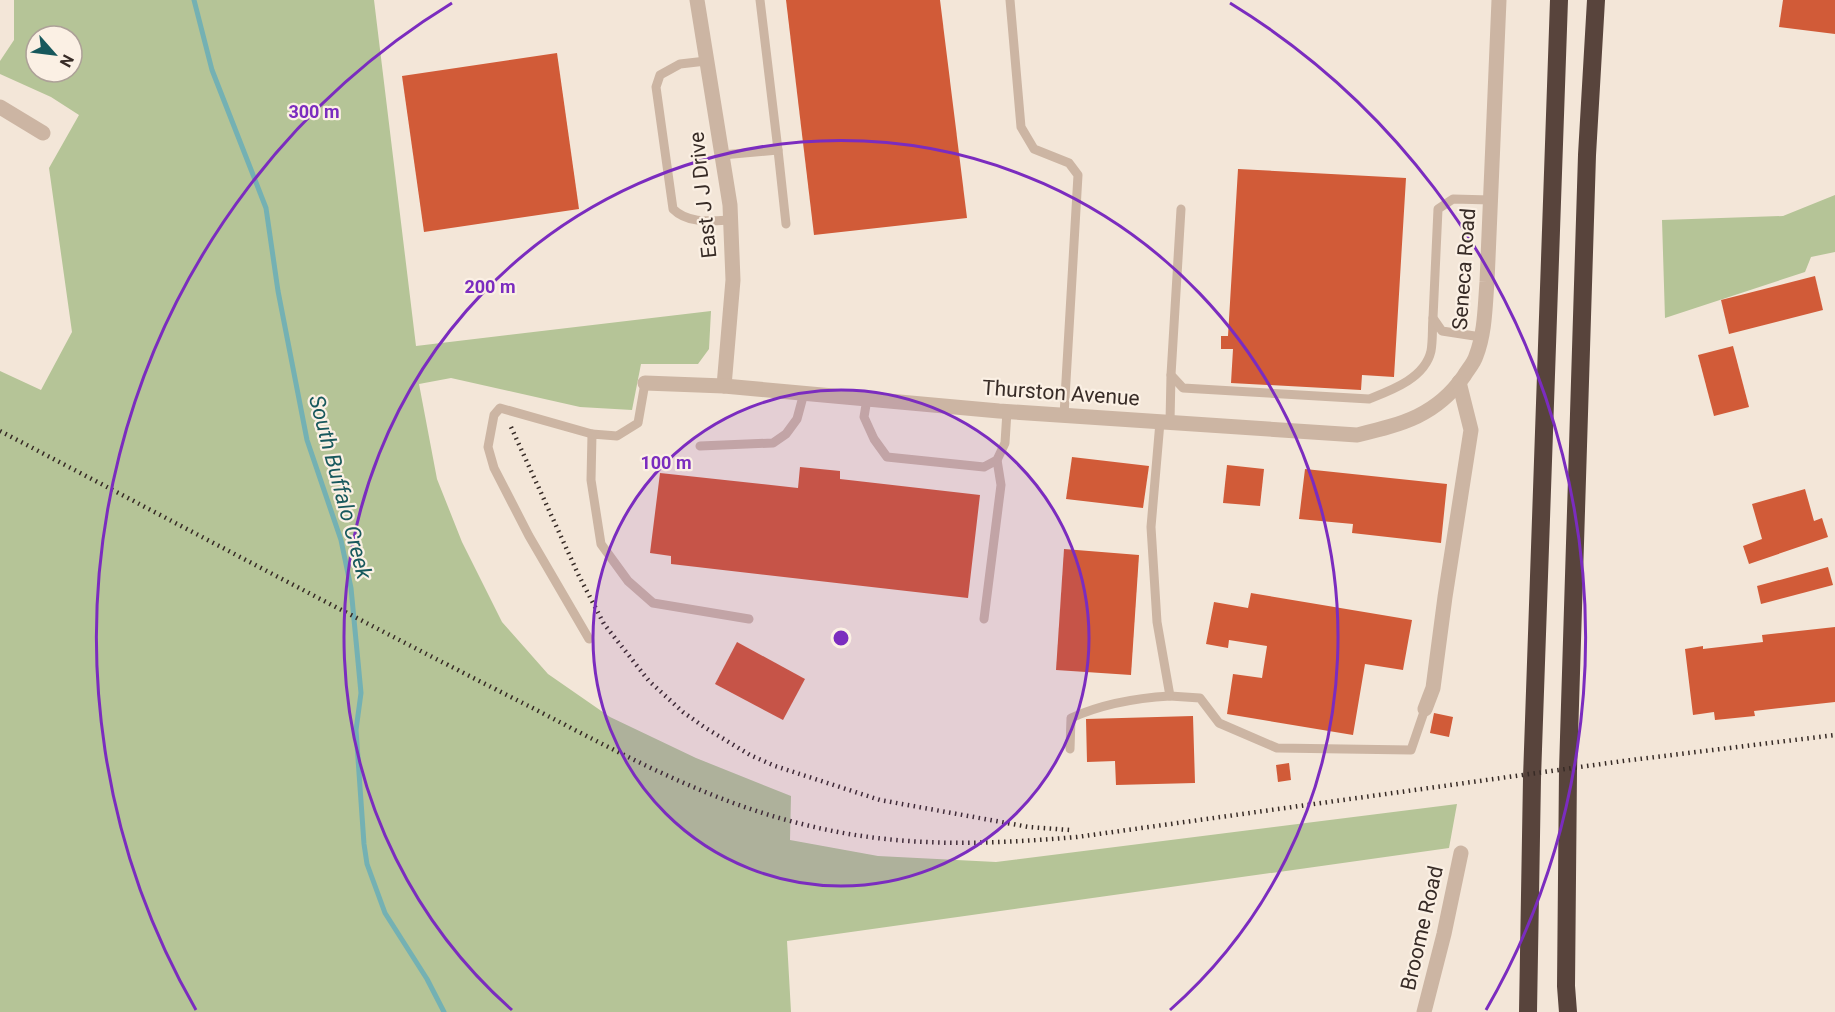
<svg xmlns="http://www.w3.org/2000/svg" width="1835" height="1012" font-family="Roboto,sans-serif">
<rect width="100%" height="100%" fill="#f3e6d8"/>
<g fill="#b5c497" fill-rule="evenodd">
<path d="M14 0H374L416 346 711 311 709 349 698 364H641L632 410 580 407 451 378 419 384 437 479 462 542 502 622 548 674 610 717 696 758 791 796 790 840 878 856 996 862 1457 804 1449 848 787 941 791 1012H0V371L41 390 72 332 49 168 79 115 51 97 0 74V61L14 40ZM36 36H72V72H36Z"/>
<path d="M1835 195V252L1811 257 1805 272 1665 318 1662 220 1783 216Z"/>
</g>
<g fill="none" stroke-linecap="round" stroke-linejoin="round">
<path stroke="#74b1b3" stroke-width="5" d="M194 0 212 70 266 208 278 291 307 440 341 540 351 588 361 693 356 730 364 844 367 864 385 913 427 979 444 1012"/>
</g>
<g fill="#d15b38">
<path d="M786 0H940L967 218 814 235Z"/>
<path d="M1783 0H1835V34L1779 27Z"/>
<path d="M557 53 579 209 424 232 402 76Z"/>
<path d="M1238 169 1406 178 1394 377 1362 375 1361 390 1231 383 1233 349H1221V336H1228Z"/>
<path d="M1815 276 1823 310 1729 334 1721 300Z"/>
<path d="M1733 346 1749 407 1714 416 1698 355Z"/>
<path d="M1072 457 1149 466 1143 508 1066 499Z"/>
<path d="M1227 465 1264 469 1260 506 1223 503Z"/>
<path d="M800 467 840 471V479L980 495 968 598 671 564V556L650 553 660 473 798 488Z"/>
<path d="M1305 469 1447 484 1441 543 1352 533 1353 524 1299 519Z"/>
<path d="M1805 489 1814 521 1822 518 1828 537 1749 564 1743 546 1762 539 1752 504Z"/>
<path d="M1064 549 1139 555 1131 675 1056 670Z"/>
<path d="M1828 567 1833 585 1761 604 1757 586Z"/>
<path d="M1251 593 1412 620 1403 670 1365 664 1353 735 1227 714 1233 674 1262 678 1267 646 1229 640 1228 648 1206 644 1214 602 1248 608Z"/>
<path d="M1835 627V702L1754 711 1755 716 1715 720 1714 712 1693 715 1685 649 1703 646V649L1763 642 1762 635Z"/>
<path d="M737 642 805 679 783 720 715 684Z"/>
<path d="M1434 713 1453 717 1449 737 1430 733Z"/>
<path d="M1193 716 1195 783 1116 785 1115 761 1087 762 1086 719Z"/>
<path d="M1289 763 1291 780 1278 782 1276 765Z"/>
</g>
<g fill="none" stroke-linecap="round" stroke-linejoin="round">
<g stroke="#ccb5a3" stroke-width="9">
<path d="M1010 0 1021 127 1034 149 1069 163 1078 175 1064 415"/>
<path d="M706 61 680 64 660 75 656 87 673 209C688 224 711 221 731 220"/>
<path d="M778 150 786 224"/>
<path d="M722 155 778 150 760 0"/>
<path d="M1181 209 1171 375 1183 388 1369 399C1392 390 1425 378 1431 351 1433 340 1432 328 1433 318"/>
<path d="M1481 337 1442 331 1433 318 1438 209 1453 199 1491 200"/>
<path d="M645 383 638 423 617 436 592 434 591 480 601 544 628 581 653 603 749 619"/>
<path d="M867 399 864 417 874 439 887 457 984 467 997 460 1005 443 1007 411"/>
<path d="M1160 422 1151 527 1157 622 1170 696 1200 698 1219 723 1277 748 1411 750 1425 709"/>
<path d="M1170 422 1171 375"/>
<path d="M700 446 773 443 786 434 797 419 804 393"/>
<path d="M984 619 1001 485 997 460"/>
<path d="M589 639 529 536 494 468 488 447 494 415 500 408 592 434"/>
<path d="M1070 749 1071 718C1102 704 1136 698 1170 696"/>
</g>
<g stroke="#ccb5a3" stroke-width="15">
<path d="M697 0 730 205 733 280 724 386"/>
<path d="M0 107 43 133"/>
<path d="M645 383 724 386 999 411 1357 435C1402 424 1436 416 1464 376 1468 369 1474 363 1476 356 1485 333 1485 307 1487 282L1499 0"/>
<path d="M1425 709 1433 688 1445 597 1471 430 1459 382"/>
<path d="M1424 1012 1444 934 1461 853"/>
</g>
<g stroke="#58443c" stroke-width="18">
<path d="M1528 1012 1532 778 1559 0"/>
<path d="M1568 1012 1566 986 1568 770 1587 155 1596 0"/>
</g>
<g stroke="#372b26" stroke-width="4.5" stroke-dasharray="1.5 4.5" stroke-linecap="butt">
<path d="M511 427 579 576 604 624 649 681 683 712 704 727 750 755 775 766 880 800 1029 827 1070 830"/>
<path d="M0 431C167 518 333 607 501 692 599 741 695 798 802 824 896 848 981 845 1077 837L1623 761 1835 735"/>
</g>
</g>
<circle cx="841" cy="638" r="248" fill="#7b2cbf" fill-opacity=".12"/>
<g fill="none" stroke="#7b2cbf" stroke-width="3">
<circle cx="841" cy="638" r="248"/>
<path d="M512 1010A497 497 0 1 1 1170 1010"/>
<path d="M196 1010A745 745 0 0 1 452 3M1230 3A745 745 0 0 1 1486 1010"/>
</g>
<g text-anchor="middle" stroke-width="4.5" stroke-linejoin="round" paint-order="stroke">
<g font-size="21" fill="#372b26" stroke="#fbf0e4">
<text transform="translate(703 195) rotate(-96)" y="7">East J J Drive</text>
<text transform="translate(1464 269) rotate(-86)" y="7">Seneca Road</text>
<text transform="translate(1061 393) rotate(4)" y="7">Thurston Avenue</text>
<text transform="translate(1422 928) rotate(-77)" y="7">Broome Road</text>
</g>
<g font-size="22" font-style="italic" fill="#17585c" stroke="#fbf0e4">
<text transform="translate(341 487) rotate(75)" y="8">South Buffalo Creek</text>
</g>
</g>
<circle cx="841" cy="638" r="9" fill="#7b2cbf" stroke="#fbf0e4" stroke-width="3"/>
<g font-size="18" text-anchor="middle" font-weight="bold" fill="#7b2cbf" stroke="#fbf0e4" stroke-width="4.5" stroke-linejoin="round" paint-order="stroke">
<text x="314" y="118">300 m</text>
<text x="490" y="293">200 m</text>
<text x="666" y="469">100 m</text>
</g>
<g transform="translate(54 54) rotate(118)"><circle r="28" fill="#fbf0e4" stroke="#ada198" stroke-width="1.5"/>
<path d="M0-4.5L10 22L0 15L-10 22Z" fill="#17585c"/>
<text y="-9" font-size="16" font-weight="bold" text-anchor="middle" fill="#372b26">N</text>
</g>
</svg>
